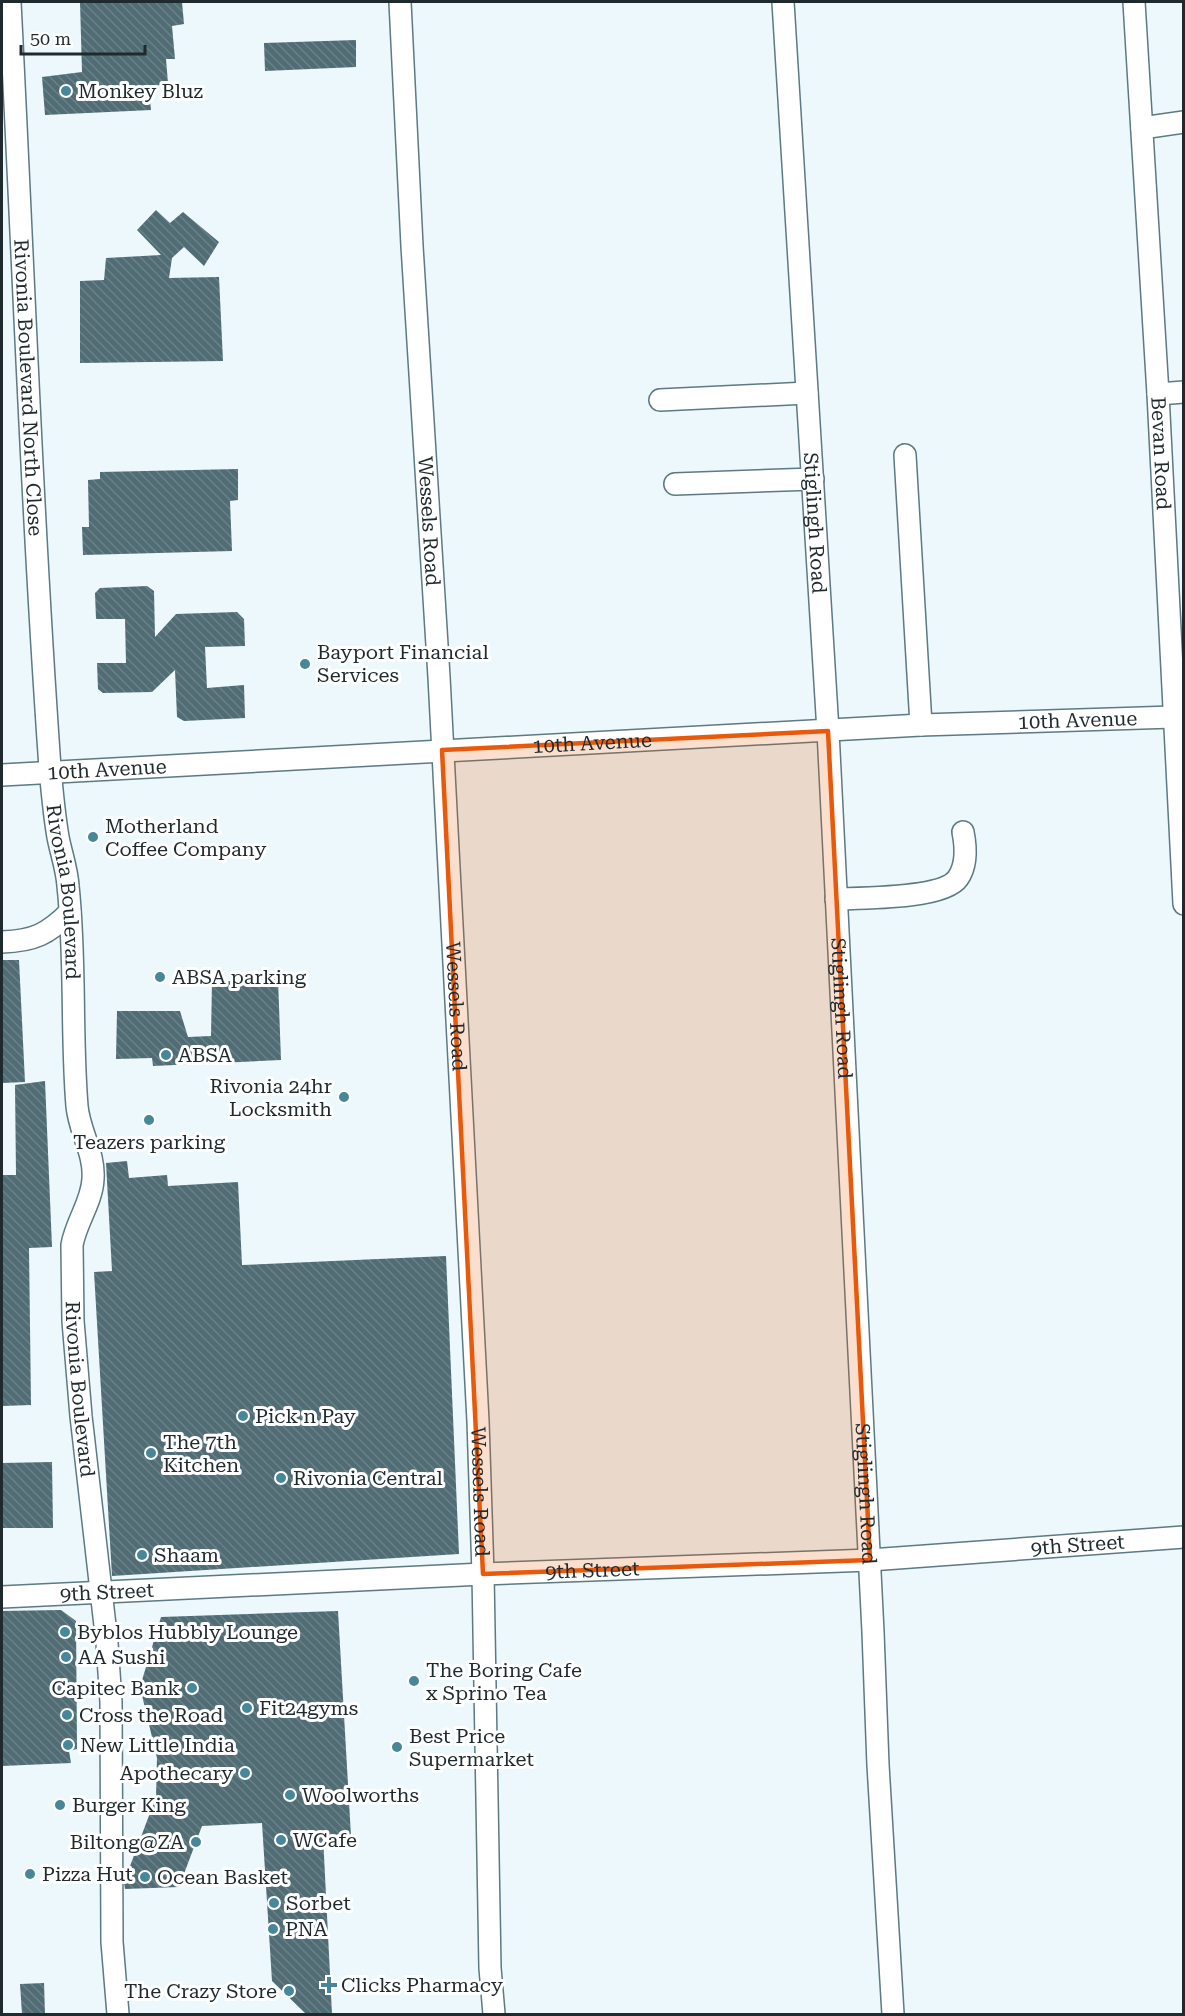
<svg xmlns="http://www.w3.org/2000/svg" width="1185" height="2016" font-family="'Roboto Serif',serif">
<defs>
<pattern id="building-back-hatch" width="6" height="6" patternUnits="userSpaceOnUse" patternTransform="scale(1.5)"><rect width="6" height="6" fill="#506c74"/><path d="M-1 5l2 2M0 0l6 6M5-1l2 2" fill="none" stroke="#6b8187"/></pattern>
</defs>
<rect width="100%" height="100%" fill="#ecf8fc"/>
<g fill="url(#building-back-hatch)">
<path d="M80 2H182L184 24 172 26 175 59H166L168 83 149 88 151 110 45 115 42 77 82 72Z"/>
<path d="M356 40V67L265 71 264 43Z"/>
<path d="M156 210 170 223 183 212 219 242 204 266 184 247 172 258 169 278 219 277 223 361 80 363V281L104 280 106 258 161 255 137 230Z"/>
<path d="M238 469V500L230 501 232 551 83 555 82 527H89L88 480 100 479V472Z"/>
<path d="M147 586 154 591 155 637 176 614 237 612 244 619 245 646 205 647 207 688 244 685 245 718 184 721 177 717 175 670 152 692 103 693 98 689 97 663H126L125 619H96L95 593 100 588Z"/>
<path d="M2 960H19L25 1082 2 1083Z"/>
<path d="M278 979 281 1060 153 1066 152 1058 116 1059 117 1011H180L188 1037 211 1036 212 982Z"/>
<path d="M45 1081 52 1247 29 1248 31 1405 2 1406V1175H16L15 1085Z"/>
<path d="M127 1161 129 1178 167 1175 168 1186 238 1182 242 1265 446 1256 459 1554 112 1576 94 1272 112 1271 106 1163Z"/>
<path d="M52 1462 53 1528H2V1463Z"/>
<path d="M61 1610 76 1621 77 1749 69 1751 71 1763 2 1766V1611Z"/>
<path d="M338 1611 351 1836H323L332 2014H306L272 1981 262 1823 202 1826 179 1887 125 1889 124 1882 156 1797 157 1758 140 1687 161 1617Z"/>
<path d="M44 1983 45 2014H22L20 1984Z"/>
</g>
<g fill="none" stroke-linecap="round" stroke-linejoin="round">
<defs>
<g id="minor">
<path id="s1" d="M10 2C23 257 32 513 50 768 52 791 54 814 58 837 61 853 67 869 68 886 76 959 71 1033 77 1106 79 1131 95 1153 93 1179 92 1202 76 1222 72 1245L73 1321 81 1416 107 1643 111 1702 112 1942 118 2014"/>
<path id="s2" d="M400 2 412 246 439 677 478 1421 483 1574 490 1968 494 2014"/>
<path id="s3" d="M783 2 828 731 873 1632 878 1765 893 2014"/>
<path id="s4" d="M1134 2 1158 394 1184 904"/>
<path d="M1142 128 1184 122"/>
<path d="M1158 394 1184 392"/>
<path d="M660 400 807 393"/>
<path d="M905 455 921 725"/>
<path d="M675 484 813 479"/>
<path id="s5" d="M2 775 921 725 1173 717 1184 720"/>
<path d="M836 899C861 898 944 899 958 878 967 865 966 847 963 832"/>
<path d="M2 942C34 941 48 934 70 912"/>
<path id="s6" d="M2 1597 483 1574 870 1560 1184 1537"/>
</g>
</defs>
<use href="#minor" stroke="#5d7981" stroke-width="24"/>
<use href="#minor" stroke="#fff" stroke-width="21"/>
</g>
<path fill="#e8590c" fill-opacity="0.2" stroke="#e8590c" stroke-width="4.5" stroke-linejoin="round" d="M828 731 870 1560 483 1574 442 750Z"/>
<g fill="#468899" stroke="#fff" stroke-width="2">
<circle cx="66" cy="91" r="6"/>
<circle cx="305" cy="664" r="6"/>
<circle cx="93" cy="837" r="6"/>
<circle cx="160" cy="977" r="6"/>
<circle cx="166" cy="1055" r="6"/>
<circle cx="344" cy="1097" r="6"/>
<circle cx="149" cy="1120" r="6"/>
<circle cx="243" cy="1416" r="6"/>
<circle cx="151" cy="1453" r="6"/>
<circle cx="281" cy="1478" r="6"/>
<circle cx="142" cy="1555" r="6"/>
<circle cx="65" cy="1632" r="6"/>
<circle cx="66" cy="1657" r="6"/>
<circle cx="414" cy="1681" r="6"/>
<circle cx="192" cy="1688" r="6"/>
<circle cx="247" cy="1708" r="6"/>
<circle cx="67" cy="1715" r="6"/>
<circle cx="68" cy="1745" r="6"/>
<circle cx="397" cy="1747" r="6"/>
<circle cx="245" cy="1773" r="6"/>
<circle cx="290" cy="1795" r="6"/>
<circle cx="60" cy="1805" r="6"/>
<circle cx="281" cy="1840" r="6"/>
<circle cx="196" cy="1842" r="6"/>
<circle cx="30" cy="1874" r="6"/>
<circle cx="145" cy="1877" r="6"/>
<circle cx="274" cy="1903" r="6"/>
<circle cx="273" cy="1929" r="6"/>
<path d="M326 1976h6v6h6v6h-6v6h-6v-6h-6v-6h6z"/>
<circle cx="289" cy="1991" r="6"/>
</g>
<g text-anchor="middle" stroke-width="6" stroke-linejoin="round" paint-order="stroke">
<g font-size="20" fill="#1e2a2d" stroke="#fff" text-anchor="start">
<text x="78" y="98">Monkey Bluz</text>
<text x="317" y="659">Bayport Financial<tspan x="317" dy="23">Services</tspan></text>
<text x="105" y="833">Motherland<tspan x="105" dy="23">Coffee Company</tspan></text>
<text x="172" y="984">ABSA parking</text>
<text x="178" y="1062">ABSA</text>
<text x="332" y="1093" text-anchor="end">Rivonia 24hr<tspan x="332" dy="23">Locksmith</tspan></text>
<text x="149" y="1149" text-anchor="middle">Teazers parking</text>
<text x="255" y="1423">Pick n Pay</text>
<text x="163" y="1449">The 7th<tspan x="163" dy="23">Kitchen</tspan></text>
<text x="293" y="1485">Rivonia Central</text>
<text x="154" y="1562">Shaam</text>
<text x="77" y="1639">Byblos Hubbly Lounge</text>
<text x="78" y="1664">AA Sushi</text>
<text x="426" y="1677">The Boring Cafe<tspan x="426" dy="23">x Sprino Tea</tspan></text>
<text x="180" y="1695" text-anchor="end">Capitec Bank</text>
<text x="259" y="1715">Fit24gyms</text>
<text x="79" y="1722">Cross the Road</text>
<text x="409" y="1743">Best Price<tspan x="409" dy="23">Supermarket</tspan></text>
<text x="80" y="1752">New Little India</text>
<text x="233" y="1780" text-anchor="end">Apothecary</text>
<text x="302" y="1802">Woolworths</text>
<text x="72" y="1812">Burger King</text>
<text x="293" y="1847">WCafe</text>
<text x="184" y="1849" text-anchor="end">Biltong@ZA</text>
<text x="42" y="1881">Pizza Hut</text>
<text x="157" y="1884">Ocean Basket</text>
<text x="286" y="1910">Sorbet</text>
<text x="285" y="1936">PNA</text>
<text x="341" y="1992">Clicks Pharmacy</text>
<text x="277" y="1998" text-anchor="end">The Crazy Store</text>
</g>
<g font-size="20" fill="#1e2a2d" stroke="#fff">
<text dy="7" stroke="none"><textPath href="#s1" startOffset="386">Rivonia Boulevard North Close</textPath></text>
<text dy="7" stroke="none"><textPath href="#s4" startOffset="452">Bevan Road</textPath></text>
<text dy="7" stroke="none"><textPath href="#s2" startOffset="520">Wessels Road</textPath></text>
<text dy="7" stroke="none"><textPath href="#s3" startOffset="522">Stiglingh Road</textPath></text>
<text dy="7" stroke="none"><textPath href="#s5" startOffset="1077">10th Avenue</textPath></text>
<text dy="7" stroke="none"><textPath href="#s5" startOffset="591">10th Avenue</textPath></text>
<text dy="7" stroke="none"><textPath href="#s5" startOffset="105">10th Avenue</textPath></text>
<text dy="7" stroke="none"><textPath href="#s1" startOffset="892">Rivonia Boulevard</textPath></text>
<text dy="7" stroke="none"><textPath href="#s2" startOffset="1006">Wessels Road</textPath></text>
<text dy="7" stroke="none"><textPath href="#s3" startOffset="1008">Stiglingh Road</textPath></text>
<text dy="7" stroke="none"><textPath href="#s1" startOffset="1396">Rivonia Boulevard</textPath></text>
<text dy="7" stroke="none"><textPath href="#s2" startOffset="1492">Wessels Road</textPath></text>
<text dy="7" stroke="none"><textPath href="#s3" startOffset="1494">Stiglingh Road</textPath></text>
<text dy="7" stroke="none"><textPath href="#s6" startOffset="1077">9th Street</textPath></text>
<text dy="7" stroke="none"><textPath href="#s6" startOffset="591">9th Street</textPath></text>
<text dy="7" stroke="none"><textPath href="#s6" startOffset="105">9th Street</textPath></text>
</g>
</g>
<rect width="1185" height="2016" fill="none" stroke="#1e2a2d" stroke-width="6"/>
<path d="M21 45v9h124v-9" fill="none" stroke="#1e2a2d" stroke-width="3"/>
<text x="30" y="45" font-size="18" fill="#1e2a2d" stroke="#ffffff" stroke-width="4.5" paint-order="stroke">50 m</text>
</svg>
